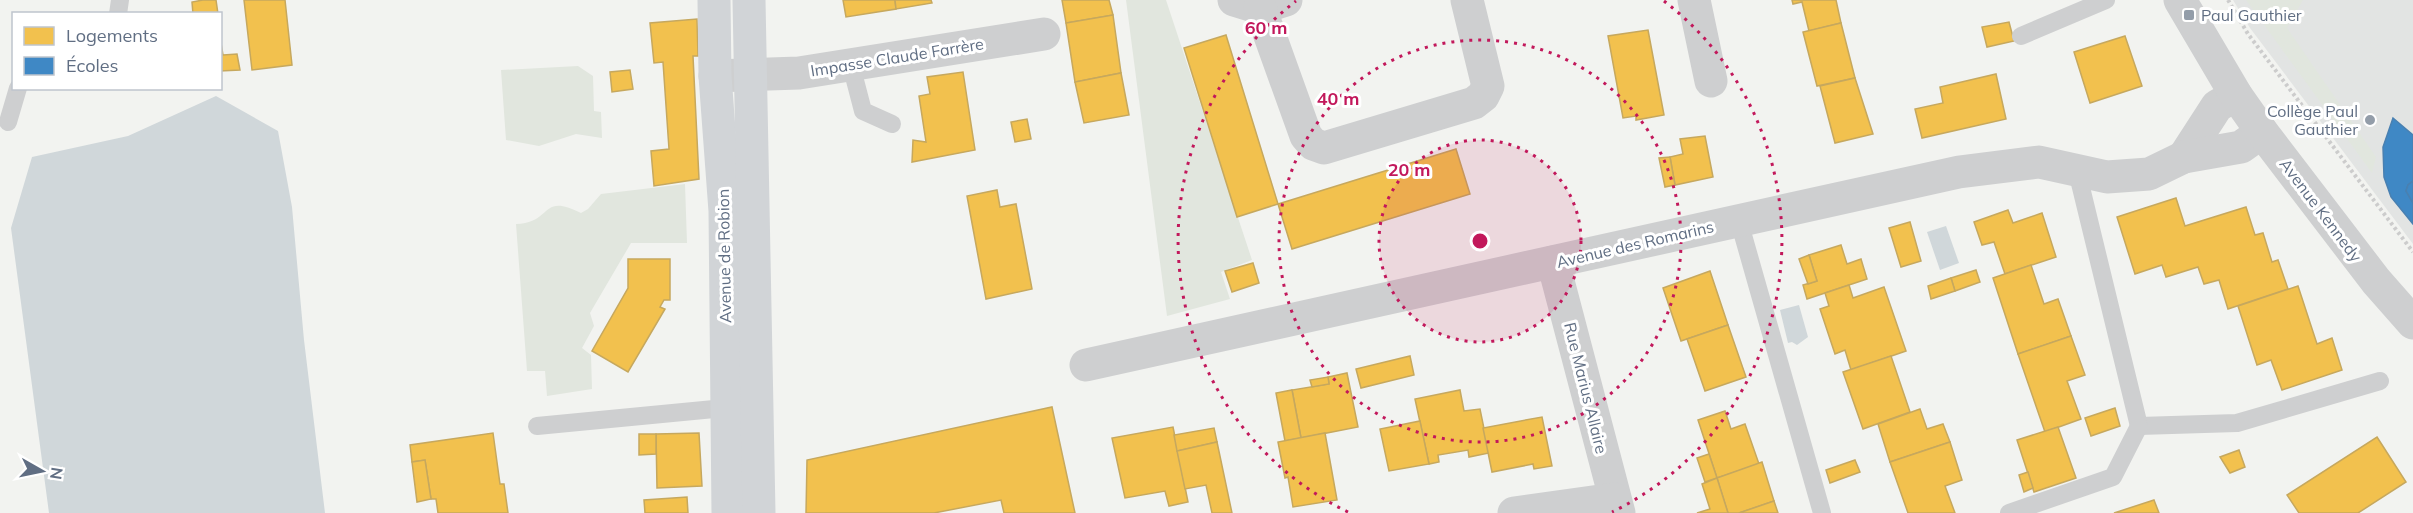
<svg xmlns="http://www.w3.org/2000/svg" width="2413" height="513" font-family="Mulish,sans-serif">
<rect width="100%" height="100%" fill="#f2f3f0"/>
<path fill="#e2e4e3" d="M2233 0H2413V244L2250 28Z"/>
<g fill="#e1e6de">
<path d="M1126 0H1166L1252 260 1221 272 1230 299 1167 316Z"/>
<path d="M2246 0H2303L2287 28 2376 157 2372 173Z"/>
<path d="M578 66 593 76 594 111 601 112 602 138 576 134 539 146 506 140 501 70Z"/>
<path d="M685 184 687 243H631L590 313 594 326 582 348 591 355 592 389 547 396 545 371H527L516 224C553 223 540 192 581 213L588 209 601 194Z"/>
</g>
<g fill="#d0d7da">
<path d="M216 96 278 131 292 207 304 340 325 513H49L11 228 32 157 128 136Z"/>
<path d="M1946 226 1959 263 1940 270 1927 232Z"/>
<path d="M1799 305 1808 337 1797 345 1792 342 1788 343 1780 310Z"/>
</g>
<g fill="#f2c14e" stroke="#c6a85e" stroke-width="1.5">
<path d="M203 0H216L218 14H193L192 2Z"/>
<path d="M244 0H285L292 65 252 70Z"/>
<path d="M843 0H895L896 9 846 17Z"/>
<path d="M895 0H931L932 3 896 9Z"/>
<path d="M1062 0H1109L1113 15 1066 23Z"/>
<path d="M1792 0H1836L1841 23 1809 31 1802 2 1793 4Z"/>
<path d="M1113 15 1121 73 1075 82 1066 23Z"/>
<path d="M697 19 698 56H693L699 179 654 186 651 151 669 149 663 62 654 63 650 23Z"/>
<path d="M2009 22 2014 41 1987 47 1982 27Z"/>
<path d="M1841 23 1855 78 1817 86 1803 32Z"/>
<path d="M1648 30 1664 115 1636 120V116L1623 118 1608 36Z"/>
<path d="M1226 35 1278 204 1237 217 1184 48Z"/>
<path d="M2125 36 2142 86 2090 103 2074 52Z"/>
<path d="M220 37 223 55 237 54 240 70 220 71Z"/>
<path d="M630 70 633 89 612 92 610 72Z"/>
<path d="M963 72 975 150 912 162 913 140 926 142 919 96 930 94 927 77Z"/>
<path d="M1121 73 1129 115 1084 123 1075 82Z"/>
<path d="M1996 74 2006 119 1922 138 1915 109 1943 103 1940 87Z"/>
<path d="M1855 78 1873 134 1835 143 1820 86Z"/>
<path d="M1027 119 1031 139 1015 142 1011 122Z"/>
<path d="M1705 136 1713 177 1675 185 1670 157 1683 154 1680 139Z"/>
<path d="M1456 149 1470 194 1292 249 1278 204Z"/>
<path d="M1670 157 1675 185 1665 187 1659 158Z"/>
<path d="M997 190 1000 207 1016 204 1032 289 986 299 967 196Z"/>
<path d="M2176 198 2185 226 2246 207 2255 235 2263 233 2272 262 2278 260 2288 289 2228 309 2219 280 2204 284 2198 267 2166 277 2162 265 2135 274 2117 217Z"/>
<path d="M2008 210 2013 223 2042 213 2056 257 2005 274 1994 242 1982 245 1974 222Z"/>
<path d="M1910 222 1921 261 1901 267 1889 228Z"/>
<path d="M1841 245 1847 264 1861 259 1867 279 1807 299 1803 285 1817 281 1809 255Z"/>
<path d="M1809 255 1817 281 1808 284 1799 259Z"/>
<path d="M628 259H670V300H664L660 307 665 309 628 372 592 351 628 288Z"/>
<path d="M1253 263 1259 283 1232 292 1225 271Z"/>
<path d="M2031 265 2044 304 2058 299 2071 336 2018 354 1993 278Z"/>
<path d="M1976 270 1980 282 1955 291 1951 278Z"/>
<path d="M1710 271 1728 325 1681 341 1663 288Z"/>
<path d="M1951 278 1955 291 1931 299 1928 286Z"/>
<path d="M1849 285 1853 298 1884 287 1906 351 1851 370 1845 350 1835 354 1820 309 1829 306 1825 293Z"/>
<path d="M2298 286 2317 344 2332 338 2342 370 2282 390 2271 360 2257 365 2238 306Z"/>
<path d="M1728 325 1746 377 1705 391 1687 339Z"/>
<path d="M2071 336 2085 375 2067 381 2081 419 2045 432 2018 354Z"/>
<path d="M1410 356 1414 375 1361 388 1356 369Z"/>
<path d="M1891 356 1910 412 1863 429 1843 372Z"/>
<path d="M1347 373 1358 427 1301 438 1292 390 1329 384 1328 377Z"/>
<path d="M1328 377 1329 384 1312 387 1310 380Z"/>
<path d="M1292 390 1301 438 1285 441 1276 393Z"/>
<path d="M1460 390 1464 411 1480 409 1489 453 1469 457 1468 450 1438 455 1439 462 1429 464 1415 399Z"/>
<path d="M1052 407 1075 513H1004L1001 500 934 513H806L807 460Z"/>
<path d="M2115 408 2120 426 2091 436 2085 418Z"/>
<path d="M1920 409 1927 429 1943 424 1950 442 1890 462 1878 424Z"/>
<path d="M1725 411 1731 429 1745 424 1759 464 1717 478 1698 420Z"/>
<path d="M1542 417 1552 466 1534 469 1533 464 1492 472 1483 428Z"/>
<path d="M1420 421 1429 464 1389 471 1380 429Z"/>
<path d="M1173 427 1188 502 1169 506 1165 491 1125 498 1112 438Z"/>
<path d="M2058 427 2076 478 2034 492 2017 440Z"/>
<path d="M1214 428 1217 442 1177 451 1174 435Z"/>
<path d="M493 433 500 484H504L508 513H438L436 499H431L425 460 412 462 410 445Z"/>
<path d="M699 433 702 486 657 488 656 434Z"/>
<path d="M1325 433 1337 500 1293 507 1288 477 1285 478 1278 442Z"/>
<path d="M639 434H656V454L639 455Z"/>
<path d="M2377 437 2406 482 2358 513H2299L2287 495Z"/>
<path d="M1217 442 1232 513H1212L1206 485 1185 489 1177 451Z"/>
<path d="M1950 442 1962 480 1945 486 1955 513H1908L1890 462Z"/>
<path d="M2239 450 2245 467 2230 473 2220 457Z"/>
<path d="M1709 454 1717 478 1705 482 1697 458Z"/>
<path d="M425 460 431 499 417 502 412 462Z"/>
<path d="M1855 460 1860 472 1830 483 1826 470Z"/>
<path d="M1762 462 1774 501 1739 513H1728L1717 478Z"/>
<path d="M2028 472 2033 488 2024 492 2019 475Z"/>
<path d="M1717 478 1728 513H1697L1710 509 1702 484Z"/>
<path d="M687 497 688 513H645L644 500Z"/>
<path d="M2154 500 2159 513H2114Z"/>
<path d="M1774 501 1778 513H1739Z"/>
</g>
<g fill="#3f88c5" stroke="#4980b1" stroke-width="1.5">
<path d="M2393 118 2413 135V181L2408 185 2406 191 2413 203V224L2391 197 2384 177 2383 147Z"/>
<path d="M2413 181V203L2406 191 2408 185Z"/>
</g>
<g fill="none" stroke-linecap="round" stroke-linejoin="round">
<path stroke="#ccc" stroke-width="4" stroke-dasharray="3 3" stroke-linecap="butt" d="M2228 0 2248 34 2413 252"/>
<g stroke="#cecfd0" stroke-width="18">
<path d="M118 14 120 0"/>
<path d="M2021 36 2106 0"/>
<path d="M851 65 863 111 892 124"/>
<path d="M8 122 18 88"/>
<path d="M2077 171 2139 426 2237 423 2380 381"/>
<path d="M1739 221 1822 513"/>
<path d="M537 426 735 407"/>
<path d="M2009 513 2113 477 2139 426"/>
</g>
<g stroke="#cecfd0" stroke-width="33">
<path d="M1234 0 1260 8 1286 0"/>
<path d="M1694 0 1711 81"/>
<path d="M1260 8 1306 136 1313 144 1324 148 1474 103 1483 96 1488 86 1467 0"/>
<path d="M715 76 799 73 1044 34"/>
<path d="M2184 157 2217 106 2236 95"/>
<path d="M1553 262 1619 513"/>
<path d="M1086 365 1959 172 2039 162 2107 177 2149 174 2184 157 2241 147 2262 132"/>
<path d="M1514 513 1614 499"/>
</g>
<path stroke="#cecfd0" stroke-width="33" d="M2180 0 2236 95 2262 132 2376 281 2413 323"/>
<g stroke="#d1d4d7" stroke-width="33">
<path d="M714 0 715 76 725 211 728 513"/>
<path d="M749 0 759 513"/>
</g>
</g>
<circle cx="1480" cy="241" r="101" fill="#c2185b" fill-opacity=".12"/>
<g fill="none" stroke="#c2185b" stroke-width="3" stroke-dasharray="3 6">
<circle cx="1480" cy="241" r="101"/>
<circle cx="1480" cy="241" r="201"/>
<path d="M1348 512A302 302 0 0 1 1296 1M1664 1A302 302 0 0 1 1612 512"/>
</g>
<g fill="#939da9" stroke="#fff" stroke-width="2">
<rect x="2183" y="9" width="12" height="12" rx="3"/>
<circle cx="2370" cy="120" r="6"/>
</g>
<g text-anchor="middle" stroke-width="6" stroke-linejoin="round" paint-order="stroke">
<g font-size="16" fill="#606e83" stroke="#fff" text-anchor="start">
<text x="2201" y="21">Paul Gauthier</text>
<text x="2358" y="117" text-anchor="end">Collège Paul<tspan x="2358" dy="18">Gauthier</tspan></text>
</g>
<g font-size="16" fill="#606e83" stroke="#fff">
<text transform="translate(897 57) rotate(-9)" y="6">Impasse Claude Farrère</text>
<text transform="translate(2321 210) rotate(53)" y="6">Avenue Kennedy</text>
<text transform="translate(1635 244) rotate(-13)" y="6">Avenue des Romarins</text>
<text transform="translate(724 256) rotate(-91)" y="6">Avenue de Robion</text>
<text transform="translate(1586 388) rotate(76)" y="6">Rue Marius Allaire</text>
</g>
</g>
<circle cx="1480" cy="241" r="9" fill="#c2185b" stroke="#fff" stroke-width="3"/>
<g font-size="18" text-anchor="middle" font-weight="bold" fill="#c2185b" stroke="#fff" stroke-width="6" stroke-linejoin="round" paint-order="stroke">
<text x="1266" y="34">60 m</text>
<text x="1338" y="105">40 m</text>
<text x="1409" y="176">20 m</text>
</g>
<rect x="12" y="12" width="210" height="78" fill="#ffffff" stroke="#bfc5cd" stroke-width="1.5"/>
<rect x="24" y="27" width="30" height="18" fill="#f2c14e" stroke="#bfc5cd" stroke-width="1.5"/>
<text x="66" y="42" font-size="18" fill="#606e83">Logements</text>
<rect x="24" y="57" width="30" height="18" fill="#3f88c5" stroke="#bfc5cd" stroke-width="1.5"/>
<text x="66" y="72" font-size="18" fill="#606e83">Écoles</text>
<g transform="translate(42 471) rotate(99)" stroke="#ffffff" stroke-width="4.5" paint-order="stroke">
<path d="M0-4.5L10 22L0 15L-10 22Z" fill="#606e83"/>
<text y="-9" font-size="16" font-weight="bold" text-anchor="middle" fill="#606e83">N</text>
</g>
</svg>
